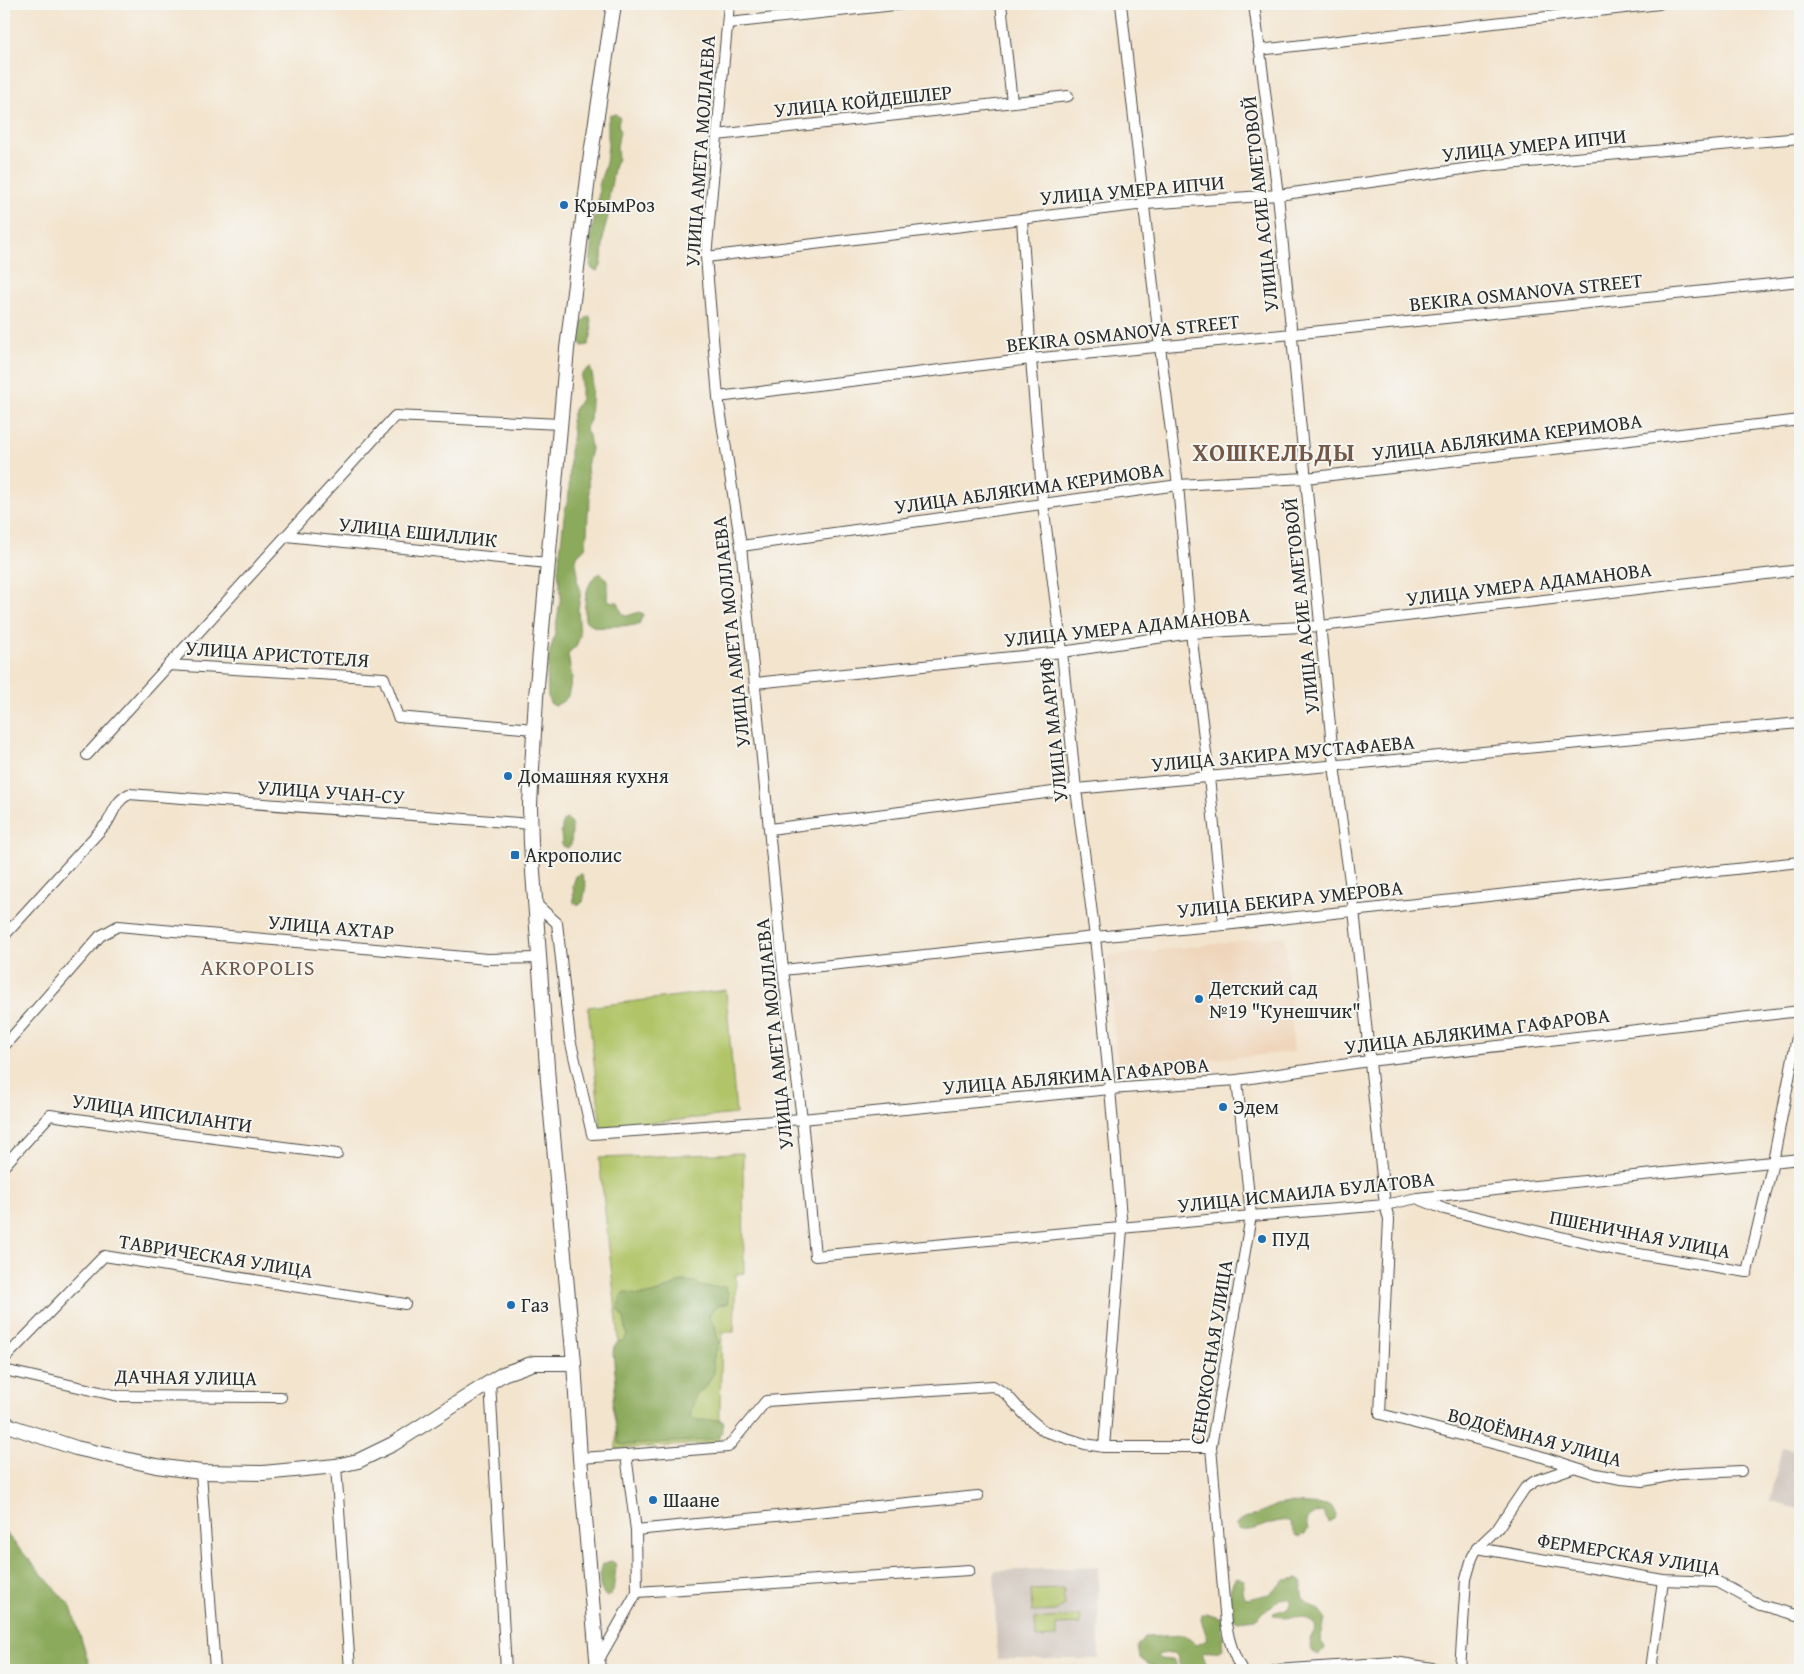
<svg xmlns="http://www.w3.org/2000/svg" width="1804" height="1674" font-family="'Gentium Book Plus',serif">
<rect width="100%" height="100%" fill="#f6f6f2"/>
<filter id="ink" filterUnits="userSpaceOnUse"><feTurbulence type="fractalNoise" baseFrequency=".02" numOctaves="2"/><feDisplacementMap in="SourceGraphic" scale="10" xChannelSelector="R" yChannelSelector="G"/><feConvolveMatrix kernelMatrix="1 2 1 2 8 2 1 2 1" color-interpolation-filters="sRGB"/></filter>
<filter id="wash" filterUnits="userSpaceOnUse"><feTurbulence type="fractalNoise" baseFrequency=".0096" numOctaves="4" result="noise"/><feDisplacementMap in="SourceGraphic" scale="20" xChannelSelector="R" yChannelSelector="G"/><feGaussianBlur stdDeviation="1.12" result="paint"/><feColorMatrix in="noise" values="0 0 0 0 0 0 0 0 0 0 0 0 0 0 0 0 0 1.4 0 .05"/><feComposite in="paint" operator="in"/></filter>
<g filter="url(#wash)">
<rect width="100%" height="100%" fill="#f3e4ce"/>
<path fill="#efd6bb" d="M1285 936 1294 1052 1118 1068 1107 956Z"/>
<g fill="#cdc2b9">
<path d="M1782 1447 1800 1451V1509L1770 1502Z"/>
<path d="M1098 1567 1099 1659H997L994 1571Z"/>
</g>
<g fill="#b1c468" stroke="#6e784a">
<path d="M726 990 736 1114 601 1128 588 1007Z"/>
<path d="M743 1153 744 1273 736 1274 734 1332H722L719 1443 616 1449 618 1330 599 1158Z"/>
<path d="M1064 1589V1605L1055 1611 1032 1612 1031 1590Z"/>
<path d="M1080 1616V1624L1056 1625V1637L1036 1638 1035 1619Z"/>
</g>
<g fill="#8caa5c" stroke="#5c6a44">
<path d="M616 114 620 118 618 124 620 130 617 147 618 159 615 164 609 197 610 209 604 231 602 260 601 266 598 271 592 269 590 264 592 246 590 239 598 204 599 185 606 163 608 145V121L610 115Z"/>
<path d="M590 316C592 326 593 336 588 345L582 346C577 335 578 321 590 316Z"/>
<path d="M590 367 593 378 592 384 590 420 585 430 589 435 591 449 587 466 590 501 588 513 587 536 585 548 577 556 576 562 578 574 577 580 581 591 578 609 580 636 576 647 571 650 568 655 572 678 568 696 565 700 555 706 550 703 548 697 547 673 549 655 554 638 561 595 558 571 564 517 569 493 570 451 573 433 571 421 574 410 581 399V375Z"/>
<path d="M600 573C610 578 608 589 607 599L612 602H618L622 613 627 616 639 612 644 614 639 624C630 627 624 625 615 626 600 626 598 632 585 620 584 605 585 580 600 573Z"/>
<path d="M567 819C575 824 571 835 571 845L567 848 562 845 561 833 563 821Z"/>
<path d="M582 874 586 885 583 902 579 905 574 903 573 885 576 876Z"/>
<path d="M682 1281 696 1282 700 1286 706 1287H725C729 1293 729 1297 727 1304 719 1303 714 1309 709 1316L715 1326 719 1343 713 1360 714 1372 706 1387 696 1394 690 1416C700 1425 714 1416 724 1422 721 1437 721 1437 706 1440L625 1445 619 1444 612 1405 616 1382 613 1353 614 1346 618 1342 624 1340 627 1335 624 1318 618 1308 620 1297 624 1293C630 1293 635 1295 640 1295 655 1296 669 1287 682 1281Z"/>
<path d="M1289 1503 1328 1505 1332 1507 1336 1514 1335 1519 1328 1522 1323 1512C1317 1512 1309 1516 1306 1521L1308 1529 1306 1533 1300 1537 1296 1536 1289 1521C1272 1518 1255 1535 1238 1529L1236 1525 1244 1518 1256 1515 1276 1505Z"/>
<path d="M4 1531 71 1607 91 1670H4Z"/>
<path d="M611 1561 615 1563 616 1567 613 1592 607 1597C597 1590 599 1575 603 1564Z"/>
<path d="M1236 1578 1244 1580C1243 1588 1239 1594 1247 1599L1269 1594 1285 1580 1298 1578 1302 1581C1302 1586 1301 1593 1303 1598 1306 1609 1319 1602 1325 1620L1320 1640 1325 1647 1324 1651 1318 1656 1312 1651 1310 1639 1316 1628C1304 1611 1290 1619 1273 1616L1275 1612 1288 1609 1291 1601 1288 1598 1280 1599 1255 1619 1238 1621 1235 1619C1227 1609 1228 1587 1236 1578Z"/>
<path d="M1206 1613 1223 1618V1625L1221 1629 1224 1637 1222 1640 1223 1649 1219 1651 1204 1652 1202 1656 1207 1667 1183 1669 1180 1667 1177 1655C1171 1653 1162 1652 1157 1656L1160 1659 1172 1660 1176 1662V1667L1173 1670C1161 1669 1149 1667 1140 1658L1138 1646 1145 1637 1184 1635 1197 1645 1208 1640 1201 1620 1202 1615Z"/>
</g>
</g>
<g filter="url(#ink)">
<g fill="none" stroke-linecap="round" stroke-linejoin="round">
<defs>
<g id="minor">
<path d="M729 4 706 257 718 397 741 546 783 970 802 1119 815 1256 1251 1216 1385 1205 1417 1198 1800 1159"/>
<path d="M1001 4 1012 102"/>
<path d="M1121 4 1160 347 1178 485 1191 633 1209 777 1224 925"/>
<path d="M1254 4 1278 195 1334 766 1354 910 1385 1205 1389 1219 1380 1414 1530 1453 1596 1474 1621 1479 1643 1481 1679 1474 1741 1471"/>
<path d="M728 23 904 4"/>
<path d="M1259 50 1659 4"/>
<path d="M717 135 1068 96"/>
<path d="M1022 219 1031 359 1043 504 1062 652 1076 789 1095 937 1110 1089 1122 1229 1104 1447"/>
<path d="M706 257 1145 204 1278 195 1485 166 1800 138"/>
<path d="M718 397 1031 359 1292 334 1800 281"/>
<path d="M286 536 547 563"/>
<path d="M741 546 1178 485 1306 478 1800 420"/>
<path d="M169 665 384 678 398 717 534 729"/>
<path d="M755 683 1062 652 1191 633 1321 626 1800 570"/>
<path d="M87 755 395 416 560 424"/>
<path d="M770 829 1076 789 1800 723"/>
<path d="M537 905 557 923 570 1039 592 1134 802 1119 1110 1089 1237 1080 1369 1061 1800 1011"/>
<path d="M4 936 107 823C115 810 115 802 129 794L532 824"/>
<path d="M783 970 1095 937 1224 925 1800 862"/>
<path d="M4 1046 100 936 118 926 487 959 540 958"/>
<path d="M1237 1080 1251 1216 1211 1447 1226 1624C1229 1641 1233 1656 1242 1670"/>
<path d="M4 1166 50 1115 138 1128 337 1154"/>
<path d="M1419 1199 1444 1209 1615 1250 1747 1272 1773 1162 1800 1021"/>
<path d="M4 1359 104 1256 405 1304"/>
<path d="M4 1370 118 1396 281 1397"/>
<path d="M490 1382 506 1670"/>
<path d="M626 1455 728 1447 766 1401 993 1386 1006 1394 1024 1414 1044 1431 1085 1444 1104 1447H1211"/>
<path d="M580 1458 626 1455 636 1530 637 1592 598 1661"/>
<path d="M336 1466 350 1670"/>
<path d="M201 1472 215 1670"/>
<path d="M636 1530 978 1496"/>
<path d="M1477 1548 1663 1580 1718 1582 1760 1605 1800 1616"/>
<path d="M637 1592 969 1570"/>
<path d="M1276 1670 1395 1662 1444 1670"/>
<path d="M1460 1670 1466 1579 1472 1558 1477 1548 1498 1528 1525 1488 1535 1481 1572 1468"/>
<path d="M1651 1670 1663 1580"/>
</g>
<g id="major">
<path d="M4 1422 13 1427 76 1448 156 1466 201 1472 263 1473 336 1466 358 1461 393 1444 503 1374 534 1363H574"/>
<path d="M598 1670 580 1458 574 1363 548 1081 531 844 530 805 536 697 567 349 591 154 614 4"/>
</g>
</defs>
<use href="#minor" stroke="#494743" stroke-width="12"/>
<use href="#major" stroke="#494743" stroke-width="16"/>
<use href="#minor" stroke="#fff" stroke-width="10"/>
<use href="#major" stroke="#fff" stroke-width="14"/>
</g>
</g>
<g fill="#1f6fb2" stroke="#f6f6f2" stroke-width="2">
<circle cx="564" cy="205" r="5"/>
<circle cx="508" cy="776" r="5"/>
<rect x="510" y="850" width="10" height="10" rx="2.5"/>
<circle cx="1199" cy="999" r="5"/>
<circle cx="1223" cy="1107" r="5"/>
<circle cx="1262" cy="1239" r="5"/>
<circle cx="511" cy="1305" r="5"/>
<circle cx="653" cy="1500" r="5"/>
</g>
<g text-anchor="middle" stroke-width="4" stroke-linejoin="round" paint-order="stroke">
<g font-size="20" fill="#2b2b2b" stroke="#f6f6f2">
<text transform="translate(863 101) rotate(-6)" y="7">УЛИЦА КОЙДЕШЛЕР</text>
<text transform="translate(1534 145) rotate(-6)" y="7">УЛИЦА УМЕРА ИПЧИ</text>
<text transform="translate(700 151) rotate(-86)" y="7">УЛИЦА АМЕТА МОЛЛАЕВА</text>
<text transform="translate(1132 190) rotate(-5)" y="7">УЛИЦА УМЕРА ИПЧИ</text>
<text transform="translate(1260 204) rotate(-96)" y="7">УЛИЦА АСИЕ АМЕТОВОЙ</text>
<text transform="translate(1526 292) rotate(-6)" y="7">BEKIRA OSMANOVA STREET</text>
<text transform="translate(1123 333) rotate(-6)" y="7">BEKIRA OSMANOVA STREET</text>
<text transform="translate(1507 437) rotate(-7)" y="7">УЛИЦА АБЛЯКИМА КЕРИМОВА</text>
<text transform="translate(1029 488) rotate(-8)" y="7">УЛИЦА АБЛЯКИМА КЕРИМОВА</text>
<text transform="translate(418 532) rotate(6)" y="7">УЛИЦА ЕШИЛЛИК</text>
<text transform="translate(1529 584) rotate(-7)" y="7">УЛИЦА УМЕРА АДАМАНОВА</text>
<text transform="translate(1301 606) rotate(-96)" y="7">УЛИЦА АСИЕ АМЕТОВОЙ</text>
<text transform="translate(1127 627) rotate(-6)" y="7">УЛИЦА УМЕРА АДАМАНОВА</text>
<text transform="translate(731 632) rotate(-96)" y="7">УЛИЦА АМЕТА МОЛЛАЕВА</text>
<text transform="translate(277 654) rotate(4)" y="7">УЛИЦА АРИСТОТЕЛЯ</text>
<text transform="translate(1053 730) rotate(-96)" y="7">УЛИЦА МААРИФ</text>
<text transform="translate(1283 753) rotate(-5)" y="7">УЛИЦА ЗАКИРА МУСТАФАЕВА</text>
<text transform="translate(331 792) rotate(4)" y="7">УЛИЦА УЧАН-СУ</text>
<text transform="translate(1290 899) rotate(-6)" y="7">УЛИЦА БЕКИРА УМЕРОВА</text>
<text transform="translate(331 927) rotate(5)" y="7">УЛИЦА АХТАР</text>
<text transform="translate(1477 1031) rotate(-7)" y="7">УЛИЦА АБЛЯКИМА ГАФАРОВА</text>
<text transform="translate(774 1034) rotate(-96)" y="7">УЛИЦА АМЕТА МОЛЛАЕВА</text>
<text transform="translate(1076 1076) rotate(-5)" y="7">УЛИЦА АБЛЯКИМА ГАФАРОВА</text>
<text transform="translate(162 1113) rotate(8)" y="7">УЛИЦА ИПСИЛАНТИ</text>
<text transform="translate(1306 1192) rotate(-6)" y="7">УЛИЦА ИСМАИЛА БУЛАТОВА</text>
<text transform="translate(1640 1234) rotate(11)" y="7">ПШЕНИЧНАЯ УЛИЦА</text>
<text transform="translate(216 1256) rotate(9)" y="7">ТАВРИЧЕСКАЯ УЛИЦА</text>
<text transform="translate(1211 1352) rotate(-81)" y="7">СЕНОКОСНАЯ УЛИЦА</text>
<text transform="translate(186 1377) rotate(1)" y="7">ДАЧНАЯ УЛИЦА</text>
<text transform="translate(1535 1437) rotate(15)" y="7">ВОДОЁМНАЯ УЛИЦА</text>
<text transform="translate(1629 1554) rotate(9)" y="7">ФЕРМЕРСКАЯ УЛИЦА</text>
</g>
<g font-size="20" fill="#2b2b2b" stroke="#f6f6f2" text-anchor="start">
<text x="574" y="212">КрымРоз</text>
<text x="518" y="783">Домашняя кухня</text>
<text x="525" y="862">Акрополис</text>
<text x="1209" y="995">Детский сад<tspan x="1209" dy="23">№19 "Кунешчик"</tspan></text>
<text x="1233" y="1114">Эдем</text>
<text x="1272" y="1246">ПУД</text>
<text x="521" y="1312">Газ</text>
<text x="663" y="1507">Шаане</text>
</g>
<g font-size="22" letter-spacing="1" fill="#735848" stroke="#f6f6f2">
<text x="258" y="975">AKROPOLIS</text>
</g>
<g font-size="25" font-weight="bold" letter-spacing="1" fill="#735848" stroke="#f6f6f2">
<text x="1274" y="461">ХОШКЕЛЬДЫ</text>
</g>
</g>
<rect width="1804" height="1674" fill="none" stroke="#f6f6f2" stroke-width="20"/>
</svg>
